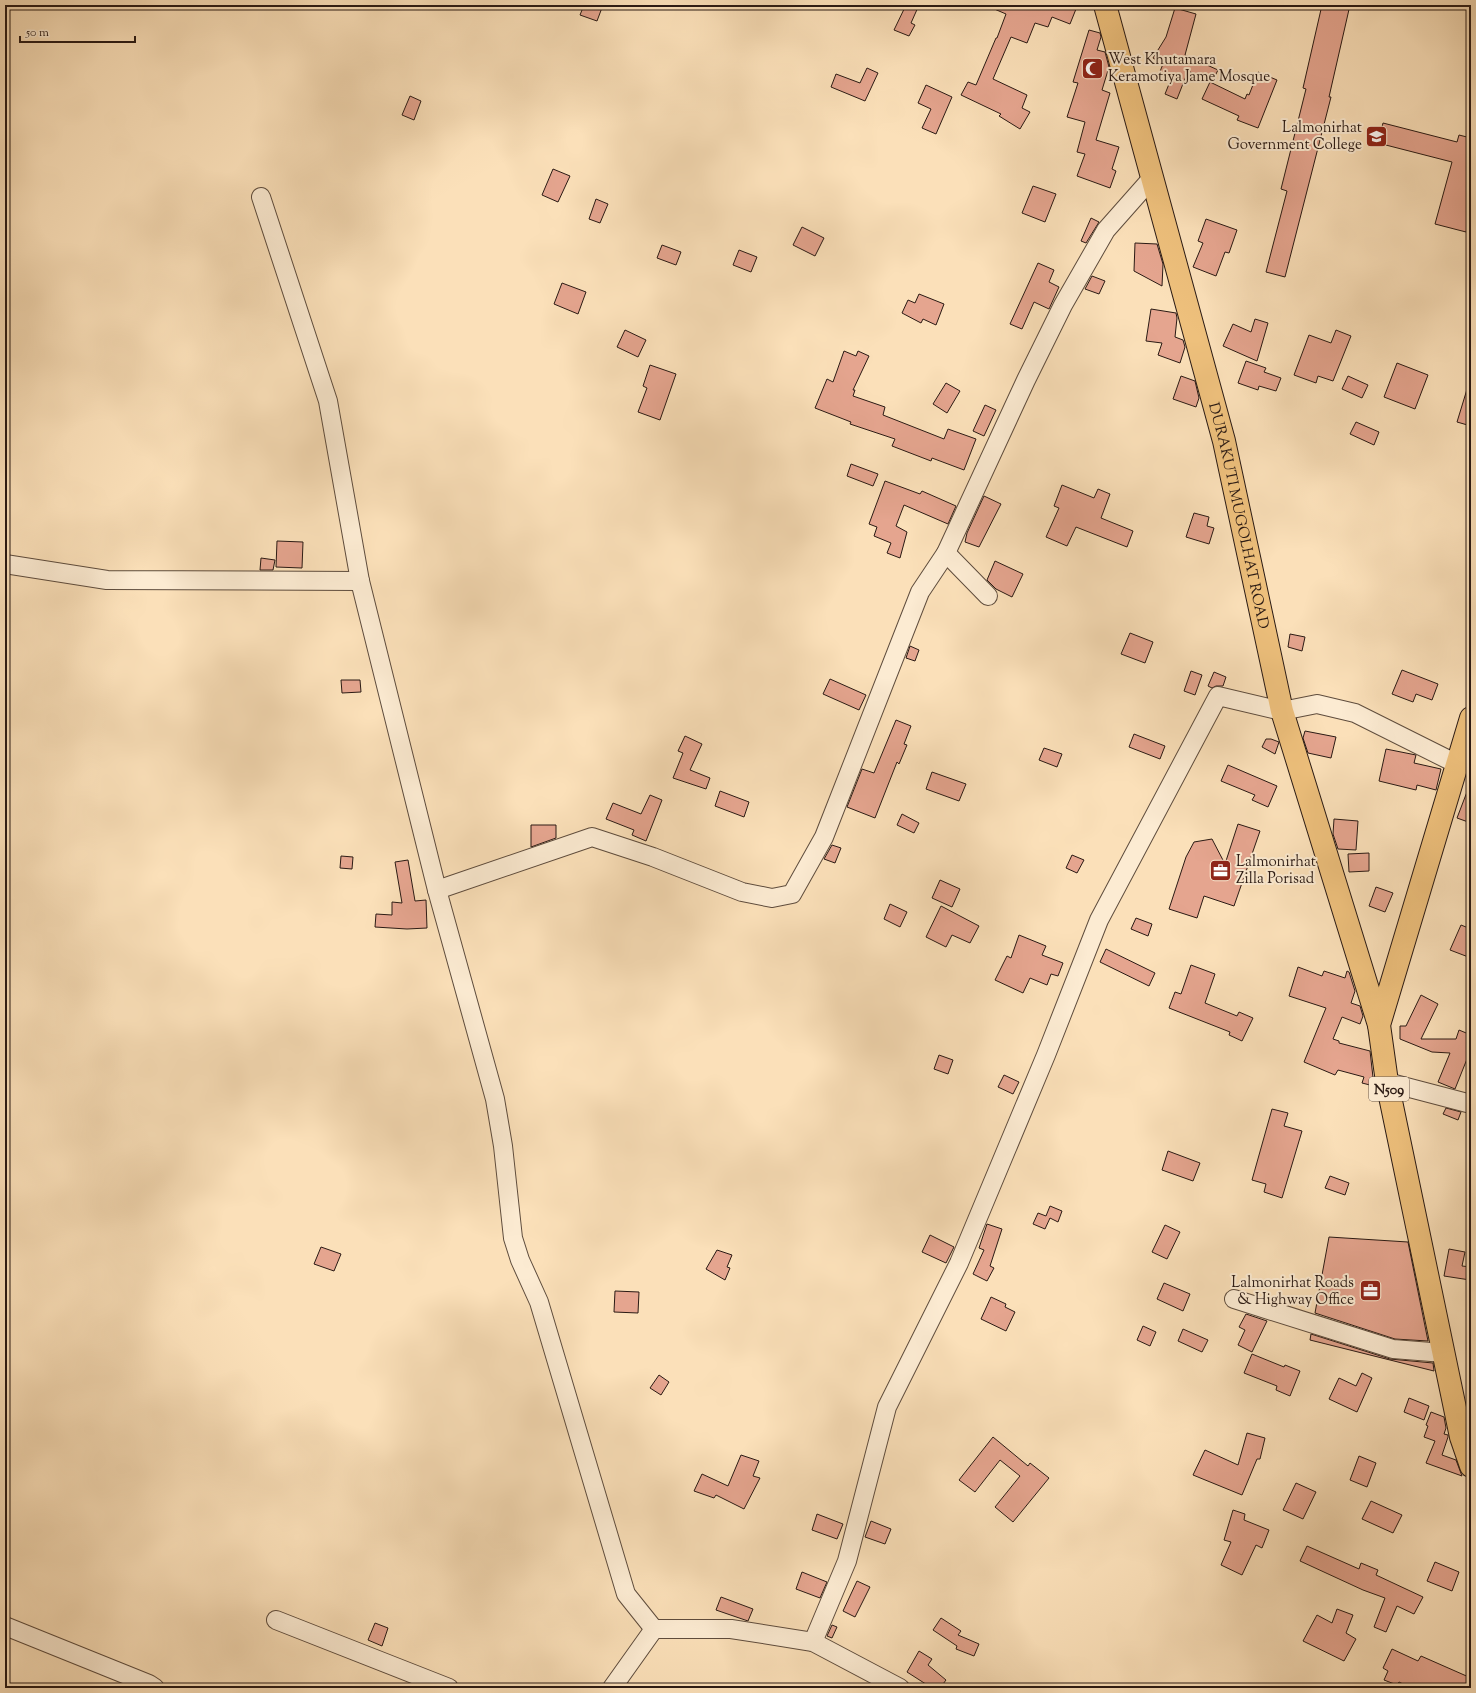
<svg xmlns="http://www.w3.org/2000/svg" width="1476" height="1693" font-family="'Sorts Mill Goudy',serif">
<rect width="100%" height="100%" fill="#fbe0b9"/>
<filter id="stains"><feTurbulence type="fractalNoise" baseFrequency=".005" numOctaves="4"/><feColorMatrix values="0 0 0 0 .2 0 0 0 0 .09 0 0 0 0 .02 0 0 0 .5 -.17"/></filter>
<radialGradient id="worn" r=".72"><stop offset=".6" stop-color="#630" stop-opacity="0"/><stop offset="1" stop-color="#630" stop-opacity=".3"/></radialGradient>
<g fill="#e5a58f" stroke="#2a1a14">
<path d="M584 5H603L597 21 580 15Z"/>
<path d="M906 5H919L911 23 915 25 909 36 894 30Z"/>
<path d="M985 5H1066L1076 9 1070 24 1052 17 1048 27 1035 23 1027 43 1011 37 993 79 1027 95 1022 108 1030 112 1020 129 999 116 1001 114 961 95 968 82 976 85 996 38H997L1006 14Z"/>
<path d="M1322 5H1350L1329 97H1331L1285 277 1266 272 1287 191 1281 189 1306 89 1303 88Z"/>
<path d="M1175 8 1196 14 1185 55 1218 70 1212 82 1188 71 1177 99 1165 94 1171 79 1159 74 1163 64 1153 58 1166 37Z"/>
<path d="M1089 30 1100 33 1101 37 1097 50 1105 52 1109 67 1102 90 1110 93 1096 140 1119 147 1112 169 1116 171 1110 188 1077 176 1085 154 1077 152 1085 122 1067 117 1078 83 1073 82Z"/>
<path d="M867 68 878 73 865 101 831 87 836 74 860 83Z"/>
<path d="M1258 72 1277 80 1258 128 1237 120 1239 116 1202 99 1210 82 1245 99 1247 94 1249 95Z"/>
<path d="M926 85 952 97 936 134 922 128 931 109 918 103Z"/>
<path d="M410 96 421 101 414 120 402 115Z"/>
<path d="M1383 123 1457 142 1459 135 1471 138V214L1466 232 1435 224 1452 162 1378 143Z"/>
<path d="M553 169 570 176 558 202 542 195Z"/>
<path d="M1033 186 1056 194 1045 222 1022 213Z"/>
<path d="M596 199 608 204 600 223 589 219Z"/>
<path d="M1091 218 1099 222 1086 243 1081 241Z"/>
<path d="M1206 219 1237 230 1229 253 1225 252 1216 276 1193 267 1203 243 1198 241Z"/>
<path d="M802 227 824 238 815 256 793 245Z"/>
<path d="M1135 243 1157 244 1163 264 1162 286 1134 271Z"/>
<path d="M662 245 681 252 676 265 657 258Z"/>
<path d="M739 250 757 257 751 272 733 265Z"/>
<path d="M1038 263 1054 270 1049 282 1059 287 1049 309 1034 302 1022 329 1010 324Z"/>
<path d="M1092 276 1105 281 1099 294 1085 289Z"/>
<path d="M562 283 586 292 578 314 554 304Z"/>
<path d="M919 294 944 304 936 325 923 319 921 323 902 313 908 300 915 303Z"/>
<path d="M1151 309 1176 313 1177 318 1175 337 1183 340 1185 347 1180 363 1158 355 1162 343 1146 341Z"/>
<path d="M1255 319 1268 323 1257 361 1223 346 1233 324 1251 332Z"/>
<path d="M625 330 646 340 638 357 617 347Z"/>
<path d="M1336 330 1351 336 1333 381 1318 376 1316 383 1294 375 1309 335 1331 343Z"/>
<path d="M844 351 856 356 858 351 869 356 853 390H855L853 396 885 407 883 415 944 439 948 429 976 439 964 470 932 458 931 461 892 446 895 439 850 424 851 422 815 408 827 379 833 382Z"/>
<path d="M1246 361 1266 368 1264 372 1281 378 1276 391 1259 386 1258 390 1238 383Z"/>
<path d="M1397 363 1428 375 1415 409 1384 397Z"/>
<path d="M650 365 676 374 660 420 638 412 647 388 643 386Z"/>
<path d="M1181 376 1195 381 1199 398 1196 407 1173 399Z"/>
<path d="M1348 376 1368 385 1362 398 1342 389Z"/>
<path d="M946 383 960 391 947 413 933 404Z"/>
<path d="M1468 386H1471V426L1457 422Z"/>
<path d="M985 405 996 410 984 436 973 431Z"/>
<path d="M1356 422 1379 432 1374 445 1350 434Z"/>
<path d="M851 464 878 474 873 486 847 476Z"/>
<path d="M885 481 920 494 922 491 956 506 948 524 904 505 896 526 907 532 900 558 887 553 891 543 874 536 877 527 869 524Z"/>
<path d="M1062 485 1094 498 1098 489 1110 494 1101 518 1133 531 1127 547 1076 527 1067 546 1046 537 1059 508 1054 506Z"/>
<path d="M984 496 1001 504 979 547 965 542 967 533Z"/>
<path d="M1194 513 1209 517 1207 526 1214 528 1209 544 1186 537Z"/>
<path d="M277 541 303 542 302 568 276 567Z"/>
<path d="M261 558 275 560 273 570H260Z"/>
<path d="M995 561 1023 574 1012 597 996 589 987 580Z"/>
<path d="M1130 633 1153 642 1145 663 1121 654Z"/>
<path d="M1290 634 1305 637 1302 651 1288 647Z"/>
<path d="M910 646 919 650 915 661 906 658Z"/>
<path d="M1402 670 1438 684 1432 700 1416 694 1413 702 1392 694Z"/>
<path d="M1191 671 1202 675 1195 695 1184 691Z"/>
<path d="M1214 672 1226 677 1223 686H1216L1212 688 1208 686Z"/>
<path d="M830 679 866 695 859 710 823 694Z"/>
<path d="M341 680H360L361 692 342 693Z"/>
<path d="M896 720 911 726 904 744 907 745 899 764 897 762 875 818 847 807 862 769 874 773Z"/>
<path d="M1305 731 1336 737 1331 758 1308 753 1303 738Z"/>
<path d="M1134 734 1165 746 1160 759 1129 747Z"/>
<path d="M685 736 702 744 690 770 710 778 706 789 673 778 683 753 678 751Z"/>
<path d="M1266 739H1271L1279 742 1275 754 1262 747Z"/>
<path d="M1044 748 1062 754 1057 767 1039 760Z"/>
<path d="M1386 749 1416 755 1414 763 1441 769 1436 790 1417 785 1416 790 1379 781Z"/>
<path d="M1228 765 1277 786 1268 807 1252 800 1255 795 1221 781Z"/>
<path d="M932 772 966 784 959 801 926 789Z"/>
<path d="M1470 784H1471V823L1457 818Z"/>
<path d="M720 791 749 802 744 817 715 806Z"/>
<path d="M650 795 662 800 646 841 632 835 634 830 606 819 613 803 641 814Z"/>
<path d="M902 814 919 823 914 833 897 825Z"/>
<path d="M1334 819 1358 821 1356 850 1338 849 1333 834Z"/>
<path d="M1238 824 1260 831 1234 906 1204 896 1197 918 1169 909 1186 857 1194 842 1212 839 1225 864Z"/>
<path d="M531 825H556V838L531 847Z"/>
<path d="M832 845 841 848 835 863 824 859Z"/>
<path d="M1369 853V871L1349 872 1348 854Z"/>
<path d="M1072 855 1084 860 1077 873 1066 868Z"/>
<path d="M341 856 353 857 352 869 340 868Z"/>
<path d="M408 860 415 901 426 900 427 928 407 929 375 927 376 914 392 915V902L402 903 395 862Z"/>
<path d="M940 880 960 889 952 907 932 898Z"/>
<path d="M1376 887 1393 893 1385 912 1369 906Z"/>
<path d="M890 904 907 912 900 927 884 919Z"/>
<path d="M941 906 979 926 970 943 952 935 946 947 926 937Z"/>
<path d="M1136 918 1152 924 1148 936 1131 929Z"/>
<path d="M1461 925 1471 929V958L1450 950Z"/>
<path d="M1019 935 1046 946 1042 955 1063 963 1058 976 1051 974 1047 985 1030 978 1023 993 995 980 1007 956 1011 958Z"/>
<path d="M1106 949 1155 973 1149 986 1100 962Z"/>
<path d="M1191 965 1215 974 1205 1003 1237 1016 1239 1012 1253 1018 1242 1041 1229 1035 1230 1032 1169 1008 1175 992 1181 994Z"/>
<path d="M1298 967 1322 976 1324 971 1345 978 1347 971 1349 972 1355 991 1351 1003 1360 1006 1363 1016 1360 1024 1342 1017 1333 1039 1339 1041V1043L1370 1051 1374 1086 1362 1083 1364 1077 1338 1070 1335 1075 1304 1062 1326 1008 1289 996Z"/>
<path d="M1421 995 1438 1004 1421 1039H1456L1459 1030 1471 1035V1049L1455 1089 1438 1082 1450 1053 1432 1052 1400 1039V1026H1406Z"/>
<path d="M939 1055 953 1060 948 1074 934 1069Z"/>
<path d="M1004 1075 1019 1082 1013 1094 998 1087Z"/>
<path d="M1446 1108 1461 1112 1458 1120 1443 1114Z"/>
<path d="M1272 1109 1288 1113 1284 1126 1302 1131 1282 1198 1264 1192 1266 1184 1252 1180Z"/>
<path d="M1168 1151 1200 1163 1193 1181 1162 1170Z"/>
<path d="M1330 1176 1349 1183 1345 1195 1325 1188Z"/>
<path d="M1050 1206 1062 1211 1058 1222 1050 1218 1045 1229 1033 1224 1038 1213 1046 1216Z"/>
<path d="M987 1224 1002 1229 990 1266 994 1268 987 1281 973 1274 984 1250 979 1248Z"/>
<path d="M1165 1225 1180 1232 1167 1259 1152 1252Z"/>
<path d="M930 1235 954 1247 946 1263 922 1252Z"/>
<path d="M1329 1237 1408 1242 1428 1341 1395 1339 1315 1313Z"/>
<path d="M321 1247 341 1254 334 1271 314 1264Z"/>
<path d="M1449 1249 1465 1252 1462 1266 1471 1267 1470 1280 1444 1276Z"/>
<path d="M717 1250 732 1255 727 1267 730 1268 725 1280 706 1269Z"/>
<path d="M1164 1283 1190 1294 1183 1311 1157 1299Z"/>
<path d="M615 1291 639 1292 638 1313 614 1312Z"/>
<path d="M991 1297 1006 1304 1005 1307 1015 1312 1006 1331 981 1319Z"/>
<path d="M1246 1314 1267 1321 1252 1352 1238 1345 1245 1330 1239 1327Z"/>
<path d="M1143 1326 1156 1332 1150 1346 1137 1340Z"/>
<path d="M1183 1329 1208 1340 1202 1352 1178 1341Z"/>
<path d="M1311 1334 1390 1359 1433 1363 1434 1371 1310 1340Z"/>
<path d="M1252 1354 1284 1367 1285 1365 1300 1371 1290 1396 1276 1390 1277 1386 1244 1373Z"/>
<path d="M1362 1373 1372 1378 1357 1412 1329 1399 1339 1378 1356 1386Z"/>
<path d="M659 1375 669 1382 661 1395 650 1388Z"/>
<path d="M1409 1398 1429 1406 1424 1420 1404 1412Z"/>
<path d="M1431 1412 1444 1417 1446 1428 1444 1434 1448 1435V1437L1442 1455 1456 1460 1462 1476 1426 1463 1435 1441 1424 1437 1428 1426 1426 1425Z"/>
<path d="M1247 1433 1265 1438 1260 1459H1257L1242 1495 1193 1475 1205 1450 1238 1465Z"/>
<path d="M993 1437 1028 1466 1030 1463 1049 1478 1013 1522 995 1507 1020 1476 1000 1460 975 1492 959 1480Z"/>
<path d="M741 1455 759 1461 753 1476 760 1478 744 1509 716 1495 714 1498 694 1491 702 1474 728 1486Z"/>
<path d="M1359 1456 1376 1463 1367 1487 1350 1480Z"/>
<path d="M1296 1483 1316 1492 1303 1519 1283 1510Z"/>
<path d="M1371 1501 1402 1515 1393 1533 1362 1519Z"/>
<path d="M1233 1510 1245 1514 1244 1520 1269 1530 1262 1548 1256 1545 1242 1575 1221 1565 1231 1542 1224 1540Z"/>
<path d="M817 1514 843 1524 837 1539 812 1530Z"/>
<path d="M871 1521 891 1529 885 1544 865 1537Z"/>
<path d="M1307 1546 1359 1569 1361 1563 1378 1570 1376 1575 1423 1597 1414 1614 1397 1606 1386 1632 1374 1627 1385 1598 1363 1590 1300 1561Z"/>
<path d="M1435 1562 1459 1572 1452 1591 1427 1581Z"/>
<path d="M802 1572 827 1582 820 1598 796 1589Z"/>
<path d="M857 1581 870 1587 855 1617 843 1611Z"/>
<path d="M721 1597 753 1609 748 1621 716 1610Z"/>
<path d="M1337 1609 1353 1615 1346 1633 1356 1639 1344 1661 1303 1641 1317 1615 1332 1623Z"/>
<path d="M941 1618 961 1631 958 1635 979 1644 974 1656 956 1649 957 1646 933 1630Z"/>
<path d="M375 1623 388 1628 382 1646 368 1640Z"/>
<path d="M832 1625 837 1627 832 1638 827 1636Z"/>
<path d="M1392 1649 1418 1661 1421 1656 1471 1678V1688H1411L1399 1682 1397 1685 1384 1680 1388 1671 1383 1668Z"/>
<path d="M919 1651 932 1659 928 1665 946 1680 940 1688H932L907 1672Z"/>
</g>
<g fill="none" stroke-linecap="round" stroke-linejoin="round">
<defs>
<g id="minor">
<path d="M261 197 328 401 360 581 437 890 495 1099 503 1146 513 1238 520 1260 539 1302 626 1594 654 1629H731L813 1642 900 1688"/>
<path d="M946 553 988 596"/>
<path d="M5 564 107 580 360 581"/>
<path d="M437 890 592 837 653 857 742 892 772 898 792 894 824 837 920 592 946 553 1026 380 1063 305 1106 230 1152 178"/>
<path d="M1387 1082 1471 1104"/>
<path d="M1234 1299 1393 1349 1444 1353"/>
<path d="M276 1620 449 1688"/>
<path d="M5 1626 149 1684 155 1688"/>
<path d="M813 1642 847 1561 887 1407 959 1263 1046 1055 1099 920 1218 696 1282 711 1317 704 1355 713 1457 764"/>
<path d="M612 1688 654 1629"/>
</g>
<g id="major">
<path id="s1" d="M1105 5 1224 441 1282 711 1379 1025"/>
</g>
<path id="highway" d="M1471 718 1379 1025 1387 1082 1461 1437 1471 1466"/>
</defs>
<use href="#minor" stroke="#5e4c3d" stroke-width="20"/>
<use href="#major" stroke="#2a1a14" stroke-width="24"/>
<use href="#highway" stroke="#2a1a14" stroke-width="24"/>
<use href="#minor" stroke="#fcebd2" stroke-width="18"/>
<use href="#major" stroke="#eec07c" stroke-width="22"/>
<use href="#highway" stroke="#eec07c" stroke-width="22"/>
</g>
<defs>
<symbol id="mosque-square" viewBox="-11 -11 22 22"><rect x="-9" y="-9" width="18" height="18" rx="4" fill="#8f2418" stroke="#fcebd2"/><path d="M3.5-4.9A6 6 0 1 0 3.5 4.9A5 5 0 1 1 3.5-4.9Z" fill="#fff"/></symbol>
<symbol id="university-square" viewBox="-11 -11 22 22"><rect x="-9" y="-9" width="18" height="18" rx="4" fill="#8f2418" stroke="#fcebd2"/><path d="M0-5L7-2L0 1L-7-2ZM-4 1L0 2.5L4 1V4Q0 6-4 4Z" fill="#fff"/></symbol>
<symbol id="office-square" viewBox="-11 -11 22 22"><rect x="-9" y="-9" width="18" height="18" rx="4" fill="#8f2418" stroke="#fcebd2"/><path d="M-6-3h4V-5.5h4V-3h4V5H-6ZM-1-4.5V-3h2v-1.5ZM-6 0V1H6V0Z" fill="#fff"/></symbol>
</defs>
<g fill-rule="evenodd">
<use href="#mosque-square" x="1080" y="56" width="25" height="25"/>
<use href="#university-square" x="1364" y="124" width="25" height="25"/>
<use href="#office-square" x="1208" y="858" width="25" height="25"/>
<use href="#office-square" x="1358" y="1278" width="25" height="25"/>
</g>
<g text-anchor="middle" stroke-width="4" stroke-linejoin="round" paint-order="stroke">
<rect fill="#fcebd2" stroke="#69594d" stroke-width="1" x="1369" y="1077" width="40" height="24" rx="3"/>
<g font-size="14" font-weight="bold" fill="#2a1a14">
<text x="1389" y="1094">N509</text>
</g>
<g font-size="15" fill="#2a1a14" stroke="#fcebd2" text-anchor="start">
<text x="1108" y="64">West Khutamara<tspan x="1108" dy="17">Keramotiya Jame Mosque</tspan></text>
<text x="1362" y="132" text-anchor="end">Lalmonirhat<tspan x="1362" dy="17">Government College</tspan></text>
<text x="1236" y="866">Lalmonirhat<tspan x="1236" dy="17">Zilla Porisad</tspan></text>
<text x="1354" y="1287" text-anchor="end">Lalmonirhat Roads<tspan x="1354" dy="17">&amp; Highway Office</tspan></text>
</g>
<g font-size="15" fill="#2a1a14" stroke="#fcebd2">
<text dy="5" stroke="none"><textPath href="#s1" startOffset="528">DURAKUTI MUGOLHAT ROAD</textPath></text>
</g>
</g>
<rect width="1476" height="1693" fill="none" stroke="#fbe0b9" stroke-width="20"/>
<rect x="6" y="6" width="1464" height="1681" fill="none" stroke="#2a1a14" stroke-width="2"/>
<rect x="10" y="10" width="1456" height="1673" fill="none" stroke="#2a1a14"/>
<path d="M20 36v6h115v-6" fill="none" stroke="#2a1a14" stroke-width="2"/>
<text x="26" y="36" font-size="12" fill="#2a1a14" stroke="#fcebd2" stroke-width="3" paint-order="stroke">50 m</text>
<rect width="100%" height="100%" filter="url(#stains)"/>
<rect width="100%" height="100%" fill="url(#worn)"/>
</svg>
